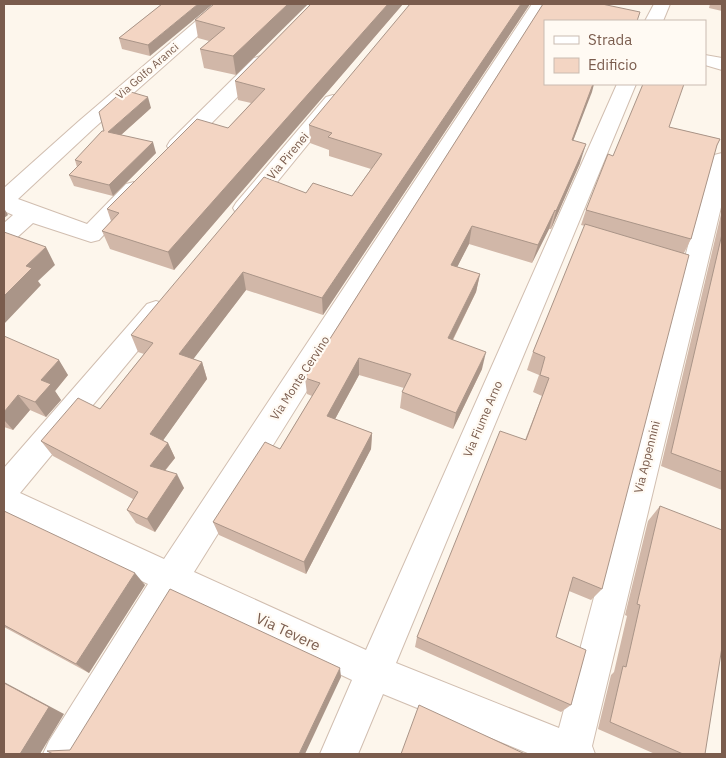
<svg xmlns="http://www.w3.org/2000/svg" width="726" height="758" font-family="'IBM Plex Sans',sans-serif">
<rect width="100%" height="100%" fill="#fdf6ec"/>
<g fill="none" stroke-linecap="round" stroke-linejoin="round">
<defs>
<g id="minor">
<path d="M216 4H234L93 129 18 199 87 224 126 184 134 182 142 184 145 189 142 194 99 240 91 242 33 223 12 242 4 244V223L13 215 4 211V188L79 121Z"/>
<path d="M532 4H548L194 572 366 650 617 84H636L396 663 559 728 711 160 714 155 722 153V203L592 746 595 754H530L383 694 358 754H320L352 680 178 598 83 754H43L49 741 148 584 4 516V468L147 304 156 301 165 304 169 311 165 318 20 493 164 559Z"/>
<path d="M654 4H670L663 21H645Z"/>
<path d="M705 55 722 58V70L705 65Z"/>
<path d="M261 56 268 58 270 62 268 66 184 151 177 153 170 151 167 146 170 141 254 58Z"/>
<path d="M333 95 340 97 343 101 252 213 244 216 236 213 233 208 236 203 326 97Z"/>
</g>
</defs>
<use href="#minor" stroke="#d1beb0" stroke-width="2"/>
<use href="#minor" fill="#fff" fill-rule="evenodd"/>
</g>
<g fill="#d1b7a8">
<path d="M162 4 150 56 122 49 119 38Z"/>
<path d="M214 4H308L236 75 204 68 200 49 209 41 198 38 195 20Z"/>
<path d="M311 4H403L174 270 110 249 102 231 111 221 107 209 228 128 251 103 238 100 235 81Z"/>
<path d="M530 4 323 315 246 290 193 359 202 362 207 379 163 440 168 443 175 458 165 471 184 488 155 532 136 523 127 510 133 499 53 456 41 441 100 409 144 354 138 352 131 335 306 193 352 196 371 169 329 156V150L310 143 309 125Z"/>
<path d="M543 4H607L606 5 545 21V84H594L573 141 580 163 551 229H549L532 263 469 244 457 267 480 274 476 292 453 340 482 369 453 429 400 408 402 392 404 388 359 375 335 419 372 433 371 449 306 574 219 535 213 522 280 449 312 396 307 394 305 378Z"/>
<path d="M710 4H722V11L709 8Z"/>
<path d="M151 108 121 135 156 153 113 196 74 186 69 175 77 167 75 160Z"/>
<path d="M669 127 720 139 716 148 691 239 684 253 602 589 591 600 569 591 556 637 571 705 561 712 415 647 417 637 525 440 542 396 533 392 539 375 527 370 533 352 585 226 581 225 586 210 613 156Z"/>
<path d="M722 210V490L661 466Z"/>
<path d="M4 336 68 375 55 391 61 400 46 417 30 410 13 430 4 427Z"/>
<path d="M660 506 705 754H655L598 729 611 675 614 672 627 616 625 615 648 521Z"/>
<path d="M4 511 145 585 89 673 4 627Z"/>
</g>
<g fill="#aa9588">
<path d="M198 4H213L150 56 148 45Z"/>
<path d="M288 4H308L236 75 233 56Z"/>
<path d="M388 4H403L174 270 168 252Z"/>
<path d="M521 4H530L323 315 322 298Z"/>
<path d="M593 84H594L592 92 566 159 572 140Z"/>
<path d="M148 97 151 108 112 143 108 132Z"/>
<path d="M153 142 156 153 113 196 109 185Z"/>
<path d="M586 144 580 163 551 229 556 211Z"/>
<path d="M4 208 8 215 4 218Z"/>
<path d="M555 210 549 229 532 263 538 245Z"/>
<path d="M472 226 469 244 449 283 451 265Z"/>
<path d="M46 247 55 265 38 281 41 285 4 324V296L26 266Z"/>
<path d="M243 272 246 290 185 370 179 354Z"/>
<path d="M480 274 476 292 445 355 448 338Z"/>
<path d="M486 352 482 369 453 429 456 413Z"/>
<path d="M359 358V375L328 432 327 416Z"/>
<path d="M59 360 68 375 55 391 61 400 46 417 35 402 41 380Z"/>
<path d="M202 362 207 379 157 449 150 434Z"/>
<path d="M18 395 30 410 13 430 4 420V412Z"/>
<path d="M372 433 371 449 306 574 304 562Z"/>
<path d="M168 443 175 458 157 480 150 466Z"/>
<path d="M177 474 184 488 155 532 147 519Z"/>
<path d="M135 573 145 585 89 673 76 664Z"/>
<path d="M340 668 341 677 305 754H299Z"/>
<path d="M4 682 64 714 40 754H20Z"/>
</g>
<g fill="#f3d5c3" stroke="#aa9588">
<path d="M162 4H198L148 45 119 38Z"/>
<path d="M214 4H288L233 56 200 49 225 28 195 20Z"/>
<path d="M311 4H388L168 252 102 231 119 213 107 209 197 119 228 128 265 89 235 81Z"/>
<path d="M410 4H521L322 298 243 272 179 354 202 362 150 434 168 443 150 466 177 474 147 519 127 510 138 492 41 441 78 398 100 409 153 343 131 335 264 177 306 193 313 183 352 196 382 154 328 137 332 133 309 125Z"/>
<path d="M543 4H602L640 12 637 21H545V84H593L572 140 586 144 556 211 555 210 538 245 472 226 451 265 480 274 448 338 486 352 456 413 402 392 411 374 359 358 327 416 372 433 304 562 213 522 265 442 280 449 320 383 305 378Z"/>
<path d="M643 84H684L669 127 720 139 717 145 691 239 586 210 608 154 613 156Z"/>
<path d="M124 90 148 97 108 132 153 142 109 185 69 175 82 162 75 160 102 131H104L99 112Z"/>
<path d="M585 224 689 255 602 589 573 577 556 637 586 650 571 705 417 637 500 431 526 440 549 378 540 375 545 357 533 352Z"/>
<path d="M4 232 46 247 26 266 32 268 4 296Z"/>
<path d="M722 234V472L671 453Z"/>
<path d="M4 336 59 360 41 380 51 384 35 402 18 395 4 412Z"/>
<path d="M660 506 722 530V647L705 754H683L610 722 623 666 626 667 640 605 637 604Z"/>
<path d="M4 511 135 573 76 664 4 625Z"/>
<path d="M170 589 340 668 299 754H53L47 751 70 750Z"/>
<path d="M4 683 49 707 20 754H4Z"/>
<path d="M419 705 525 754H401Z"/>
</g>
<g text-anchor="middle" stroke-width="4.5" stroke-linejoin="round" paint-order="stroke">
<g font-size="11" fill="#7a5c4d" stroke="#fffaf3">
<text transform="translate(147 71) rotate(-41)" y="4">Via Golfo Aranci</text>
</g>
<g font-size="12" fill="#7a5c4d" stroke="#fffaf3">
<text transform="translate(288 156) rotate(-50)" y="4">Via Pirenei</text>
<text transform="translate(300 378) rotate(-57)" y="4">Via Monte Cervino</text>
<text transform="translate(483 419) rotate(-67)" y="4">Via Fiume Arno</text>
<text transform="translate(647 457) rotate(-76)" y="4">Via Appennini</text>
</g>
<g font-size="15" fill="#7a5c4d" stroke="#fffaf3">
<text transform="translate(288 632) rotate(25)" y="5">Via Tevere</text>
</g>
</g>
<rect width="726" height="758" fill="none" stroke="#7a5c4d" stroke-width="10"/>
<rect x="544" y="20" width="162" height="65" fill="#fffaf3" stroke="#cabbb1"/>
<rect x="554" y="36" width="25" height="8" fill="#ffffff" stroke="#cabbb1"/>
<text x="588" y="45" font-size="15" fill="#7a5c4d">Strada</text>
<rect x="554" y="58" width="25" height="15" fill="#f3d5c3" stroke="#cabbb1"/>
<text x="588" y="70" font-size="15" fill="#7a5c4d">Edificio</text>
</svg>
